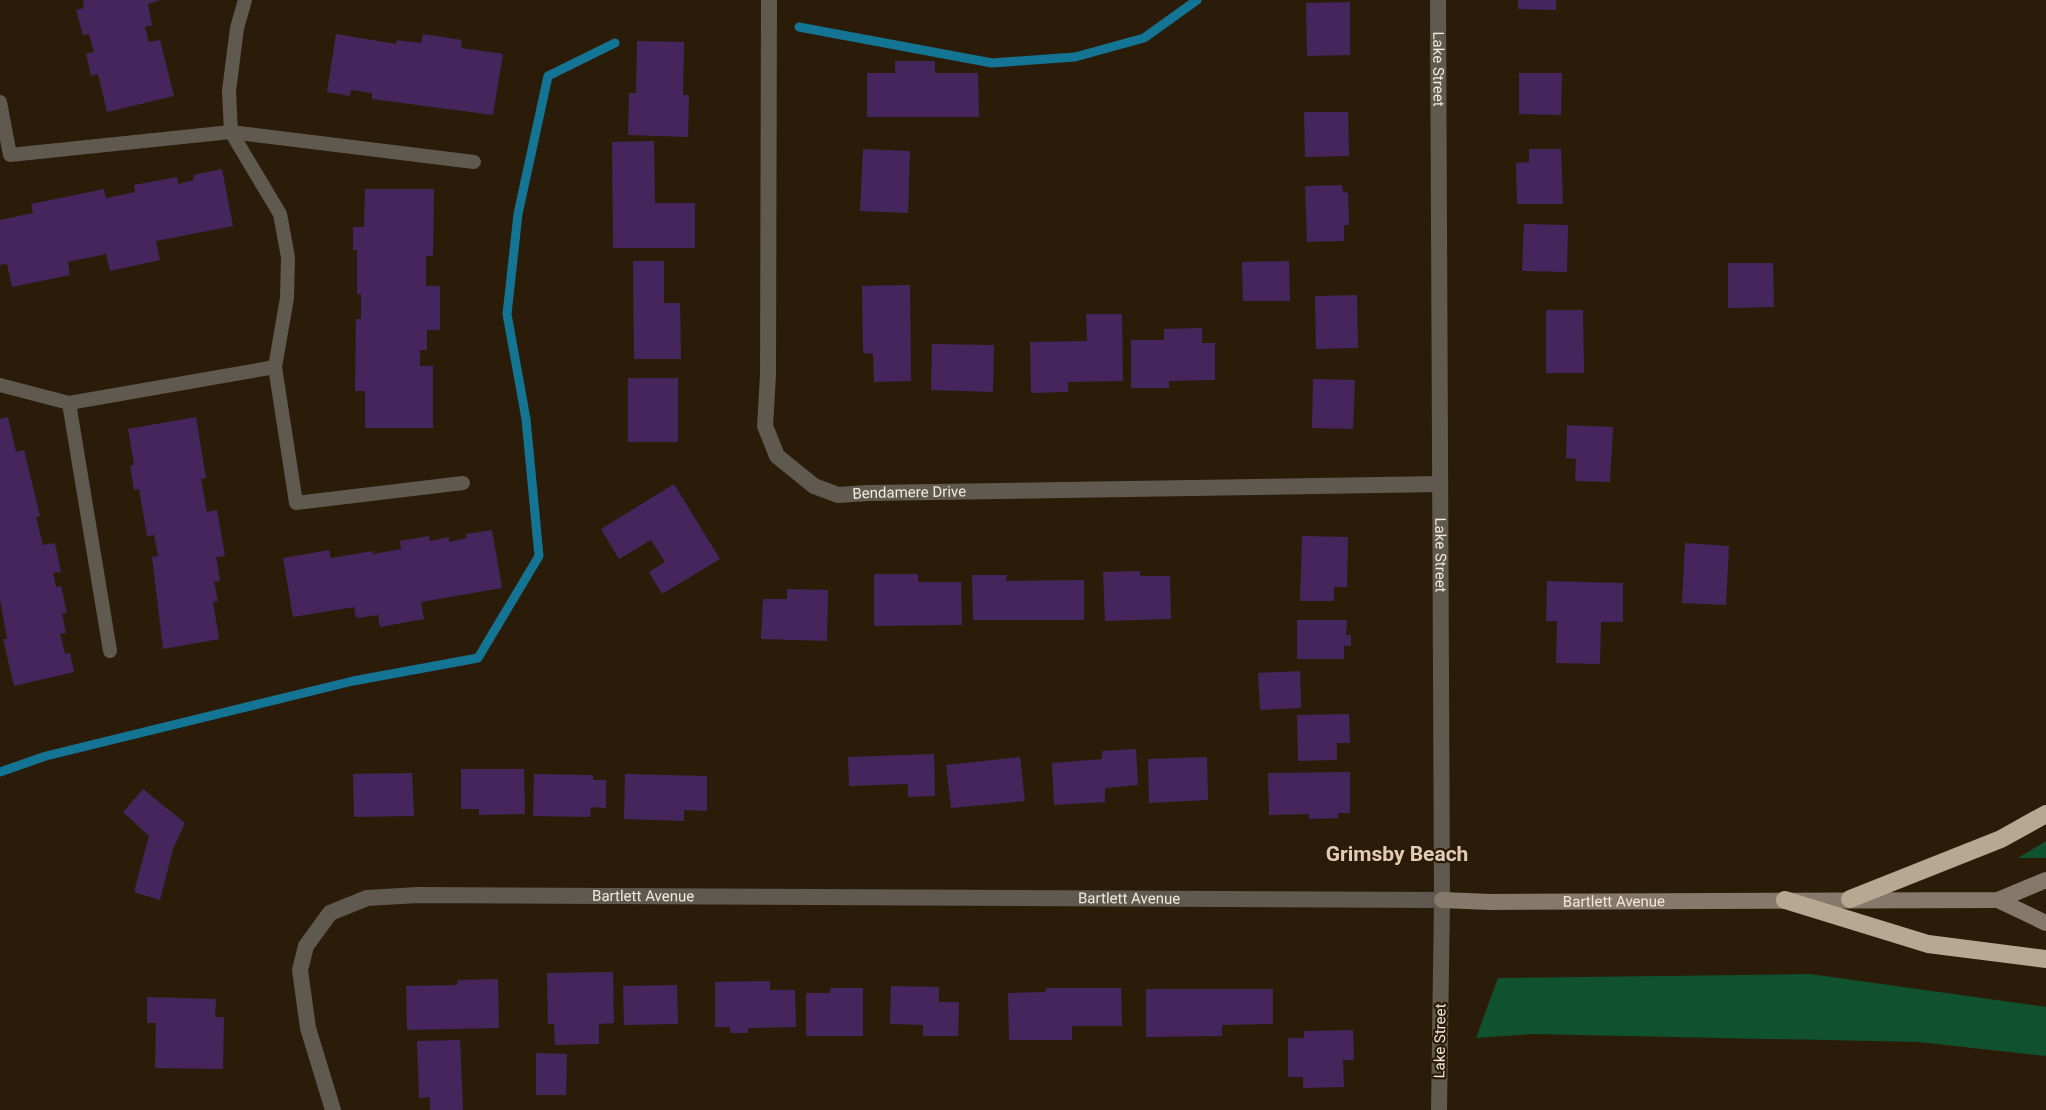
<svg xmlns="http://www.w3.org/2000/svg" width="2046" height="1110" font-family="Roboto,sans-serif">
<rect width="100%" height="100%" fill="#2b1c0a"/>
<g fill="#105230">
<path d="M2046 841V858H2018Z"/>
<path d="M1810 974 2046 1007V1056L1919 1042 1532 1034 1476 1038 1498 978Z"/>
</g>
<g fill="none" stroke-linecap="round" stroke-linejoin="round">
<g stroke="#147494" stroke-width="9">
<path d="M799 27 992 63 1075 57 1144 38 1197 0"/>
<path d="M0 772 46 756 353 681 478 658 539 556 526 419 507 314 518 214 548 76 615 43"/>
</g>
</g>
<g fill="#45265c">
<path d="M83 0H161L148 4 152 25 145 27 149 42 160 40 174 96 107 112 98 74 91 76 86 54 94 52 89 34 83 35 76 10 84 8Z"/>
<path d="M1518 0H1556V10L1518 9Z"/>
<path d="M1350 2V55L1307 56 1306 3Z"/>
<path d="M336 34 396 44 397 40 421 43 423 34 462 40 461 48 503 54 493 115 372 99V93L351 90 350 96 327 92Z"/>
<path d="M637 41 684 42 683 95H689L688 137 628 135 629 93H636Z"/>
<path d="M895 61H935V73H978L979 117H867V73H895Z"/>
<path d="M1519 73H1562L1561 115 1519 114Z"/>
<path d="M1304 112H1348L1349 156 1305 157Z"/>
<path d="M654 141 655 203H695V248H613L612 142Z"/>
<path d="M863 149 910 151 908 213 860 211Z"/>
<path d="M1529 149H1561L1563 204H1517L1516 163 1529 162Z"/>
<path d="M222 169 233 226 156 241 160 260 110 271 106 254 68 262 70 275 12 287 7 264 0 265V220L33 213 31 204 104 189 106 198 135 192 134 185 177 177 178 184 194 180 193 175Z"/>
<path d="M1342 185 1343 193 1348 192 1349 225H1344V241L1307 242 1305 186Z"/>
<path d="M365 189H434L433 256H426V286H440V330H427V350H420V366H433V428H365V391H355L356 319H361V294H357V250H353V227H364Z"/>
<path d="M1524 224 1568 225 1567 272 1522 271Z"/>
<path d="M633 261H664V303H680L681 359H634Z"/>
<path d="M1289 261 1290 301H1243L1242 262Z"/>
<path d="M1728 263H1773L1774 307 1728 308Z"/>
<path d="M910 285 911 381 874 382 873 354 863 353 862 286Z"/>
<path d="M1357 295 1358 348 1316 349 1315 296Z"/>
<path d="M1546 310H1583L1584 373H1546Z"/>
<path d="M1086 314H1122L1123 381 1068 382V392L1031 393 1030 342 1087 341Z"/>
<path d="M1202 328V343H1215V380L1169 381V388H1131V340H1164V329Z"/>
<path d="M932 344 994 345 993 392 931 390Z"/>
<rect x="628" y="378" width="50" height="64"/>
<path d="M1313 379 1355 380 1353 429 1312 428Z"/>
<path d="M8 417 16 452 24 450 40 516 36 517 43 545 55 543 61 572 53 573 56 587 61 586 67 613 62 614 66 633 60 634 65 654 70 653 74 672 14 686 3 639H7L0 599V419Z"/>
<path d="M196 417 206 478 201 479 207 512 217 510 225 556 216 557 220 581 214 582 218 601 213 602 219 639 163 649 152 557 158 556 154 535 147 536 139 489 134 490 130 466 134 465 128 429Z"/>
<path d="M1567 425 1613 427 1610 482 1575 481 1576 459 1566 458Z"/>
<path d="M674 484 720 559 662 594 649 572 665 562 651 540 619 559 601 529Z"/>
<path d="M492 530 502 588 421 602 424 619 380 627 378 615 356 618 354 607 293 617 283 558 329 550 331 558 373 551V554L401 549 400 541 429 536 430 541 449 537V542L467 538 466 534Z"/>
<path d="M1302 536 1348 537 1347 587H1334V601H1300Z"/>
<path d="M1685 543 1729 546 1726 605 1682 603Z"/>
<path d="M1140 571V576H1170L1171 619 1105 621 1103 572Z"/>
<path d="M874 574H918V582H961L962 625 874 626Z"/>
<path d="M972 575H1007L1006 581 1084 580V620H973Z"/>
<path d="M1547 581 1623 583V622H1601L1600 664 1556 663 1557 621H1546Z"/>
<path d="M787 589 828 590 827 641 761 639 763 599H787Z"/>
<path d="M1297 620H1347L1346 635H1351V646H1344V659H1297Z"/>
<path d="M1300 671 1301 708 1260 710 1258 673Z"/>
<path d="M1349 714 1350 743H1337V760L1298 761 1297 715Z"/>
<path d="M1136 749 1138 785 1105 788V802L1054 805 1052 763 1102 759V751Z"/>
<path d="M934 754 935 796 908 797V784L849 786 848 757Z"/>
<path d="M1020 757 1025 801 951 808 946 765Z"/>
<path d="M1207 757 1208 800 1149 803 1148 759Z"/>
<path d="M461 769H524L525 814 479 815V809H461Z"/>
<path d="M1350 772V813H1338V818L1309 819V814L1269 815 1268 773Z"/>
<path d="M412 773 414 816 354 817 353 774Z"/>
<path d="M534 774 593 775V780H606V808L591 807 590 817 533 816Z"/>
<path d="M625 774 707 776V811L684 810V821L624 819Z"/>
<path d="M143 789 185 823 173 849 160 900 134 892 149 836 123 812Z"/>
<path d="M613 972 614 1023 599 1024V1044L555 1045 554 1024H548L547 973Z"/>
<path d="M498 979 499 1028 407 1030 406 986 457 985 458 980Z"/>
<path d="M770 981V990H795L796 1027 748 1028V1033H730V1027H715V982Z"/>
<path d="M677 985 678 1024 624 1025 623 986Z"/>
<path d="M891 986 939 987V1002H959L958 1036H923V1025L890 1024Z"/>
<path d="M830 988H863V1036H806V993H830Z"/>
<path d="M1046 988H1121L1122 1026H1072V1040H1009L1008 993 1045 992Z"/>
<path d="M1146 989H1273V1024L1222 1025V1036L1146 1037Z"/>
<path d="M147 997 216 999 215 1017H224L223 1069 155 1068 156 1023H147Z"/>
<path d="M1353 1030 1354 1060H1343L1344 1087 1303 1088V1077H1288V1038H1304V1031Z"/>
<path d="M460 1040 463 1110H430V1097L419 1098 417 1041Z"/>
<path d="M536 1053 567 1054 566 1095H536Z"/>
</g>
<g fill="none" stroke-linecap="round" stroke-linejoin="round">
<g stroke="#5f594f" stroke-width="14">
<path d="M245 0 237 28 229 91 231 132 280 214 288 257 287 298 275 367 296 503 463 483"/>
<path d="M0 102 10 155 231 132 474 162"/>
<path d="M0 385 69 403 275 367"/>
<path d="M69 403 110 651"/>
</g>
<g stroke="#5f594f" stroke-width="16">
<path id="s1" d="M769 0 768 375 765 426 777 456 814 486 838 495 868 493 1440 484"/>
<path id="s2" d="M333 1110 308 1028 300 970 306 946 330 913 367 898 418 895 1442 900"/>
</g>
<path stroke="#5f594f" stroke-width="16" id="s3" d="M1438 0 1442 900 1439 1110"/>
<g stroke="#84796a" stroke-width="16">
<path id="s4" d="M1442 900 1491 902 1998 900 2046 880"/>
<path d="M1998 900 2046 923"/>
</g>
<g stroke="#b9a891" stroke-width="18">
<path d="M1850 899 2001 839 2046 814"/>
<path d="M1785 900 1928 944 2046 959"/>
</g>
</g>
<g text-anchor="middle" stroke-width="4.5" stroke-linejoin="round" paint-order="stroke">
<g font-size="15" fill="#f3e8dc" stroke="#2b1c0a">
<text dy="5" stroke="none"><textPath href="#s3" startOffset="69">Lake Street</textPath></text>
<text dy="5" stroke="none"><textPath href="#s1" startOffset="603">Bendamere Drive</textPath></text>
<text dy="5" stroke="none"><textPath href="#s3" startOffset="555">Lake Street</textPath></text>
<text dy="5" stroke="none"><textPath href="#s2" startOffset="526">Bartlett Avenue</textPath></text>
<text dy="5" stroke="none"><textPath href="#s2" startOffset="1012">Bartlett Avenue</textPath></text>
<text dy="5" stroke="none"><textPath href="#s4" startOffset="172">Bartlett Avenue</textPath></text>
<text transform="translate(1440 1041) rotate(-89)" y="5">Lake Street</text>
</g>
<g font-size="21" font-weight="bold" fill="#e2ccb6" stroke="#2b1c0a">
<text x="1397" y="861">Grimsby Beach</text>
</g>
</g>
</svg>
